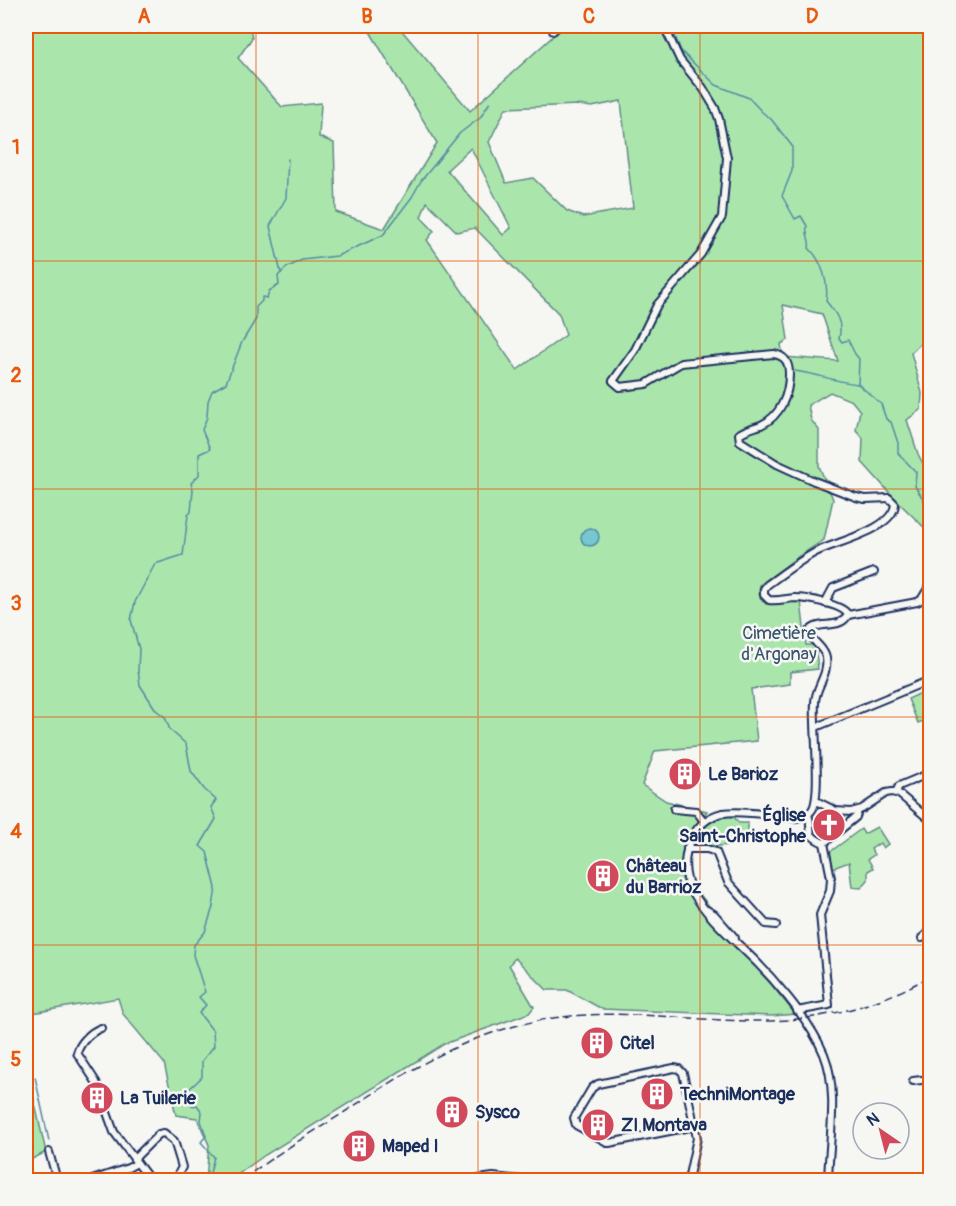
<svg xmlns="http://www.w3.org/2000/svg" width="956" height="1206" font-family="Pangolin,sans-serif">
<rect width="100%" height="100%" fill="#f6f6f2"/>
<filter id="ink" filterUnits="userSpaceOnUse"><feTurbulence type="fractalNoise" baseFrequency=".0167" numOctaves="2"/><feDisplacementMap in="SourceGraphic" scale="12" xChannelSelector="R" yChannelSelector="G"/><feConvolveMatrix kernelMatrix="1 2 1 2 8 2 1 2 1" color-interpolation-filters="sRGB"/></filter>
<g filter="url(#ink)">
<g fill="#aae6ac" stroke="#628a85" stroke-width="1.5" fill-rule="evenodd">
<path d="M26 26H250L252 38 238 58 282 107 321 103 319 137 334 143 336 212 384 229 437 143 369 30 398 26 470 111 551 38 561 26H930V334L911 353 922 393 921 409 907 420 918 454 930 477V533L897 501 862 462 863 438 856 430 860 411 852 401 830 392 808 405 811 420 819 430V466L833 499 824 540 796 558 760 585C758 594 759 598 766 604L801 601 806 645H815L818 669 790 672V684L751 689 757 741 655 751 642 785 666 801 707 811 689 840 686 877 795 1014 772 1016 602 1009 567 990H547L515 958 509 965 534 1007 529 1013 444 1044 265 1155 230 1180H206L209 1145 197 1118 176 1115 164 1063 123 1014 118 998 26 1014ZM621 101 633 208 583 217 567 211 533 178 506 183 489 142 506 108 578 105 592 107ZM471 148 511 228 503 235 447 170ZM427 202 457 232 475 228 559 314 566 335 517 370 427 240 434 231 421 217ZM783 305 822 314 838 361 783 357 781 344 788 340Z"/>
<path d="M927 690 930 692V718L918 723 908 699Z"/>
<path d="M728 816 734 817 739 823H748V844L701 847 694 845C702 828 709 820 728 816Z"/>
<path d="M877 827 888 844 883 848 880 843 871 849 874 855 868 859 873 868 868 871V880L861 888 852 887 849 862 833 868 830 852 861 829 864 834Z"/>
<path d="M26 1065 46 1152 26 1162Z"/>
</g>
<circle fill="#76c7cf" stroke="#528aa2" stroke-width="1.5" cx="590" cy="537" r="9"/>
<g fill="none" stroke-linecap="round" stroke-linejoin="round">
<g stroke="#528aa2" stroke-width="1.5">
<path d="M671 26 681 51 686 56 716 85 749 98 762 112 771 119 792 146V171L782 196 795 219 801 216 807 226C805 235 811 240 809 248 822 261 829 283 826 301 836 313 843 322 839 338L842 342 848 340 855 354 859 359 858 384 881 404 886 419 891 422 898 443V453L916 472 915 486 930 510"/>
<path d="M281 273 270 226 286 198 288 159"/>
<path d="M795 371C817 374 837 382 858 384"/>
<path d="M35 1077 49 1141"/>
<path d="M213 1180 210 1173 214 1157 201 1142 206 1136 201 1121 202 1112 197 1105 192 1106 186 1092 202 1077V1061L214 1046 213 1031 199 1013 206 1005 199 997 205 992 193 955 194 945 205 932 213 907 216 888 207 852 200 846 216 819 211 807 216 800 204 789 191 771 186 744 170 730 165 717 156 710 140 685 138 670 139 649 131 620 135 602 155 564 183 555 188 515 191 512 193 490 191 483 199 475V454L210 449 202 430 207 417 208 401 212 391 226 383 242 342 256 319V307L262 301V297L267 298 269 291 279 285 278 276 286 268 302 260 337 256 383 235 412 197 421 181 460 133 480 118 490 102"/>
</g>
<defs>
<g id="minor">
<path d="M664 26 680 60 703 88 715 108 719 119 727 158 722 217 701 254 657 305 635 350 613 381 620 387 646 384 681 363 774 354C785 356 789 362 789 374 789 394 781 416 761 425 753 428 746 429 739 434L740 441 777 464 814 481 856 497 865 499 889 498 895 504C893 531 833 542 814 553 798 562 782 574 767 585L764 589V595L769 600C777 601 785 599 794 598 806 598 843 604 848 615 839 631 818 619 809 632 812 643 824 646 826 658 829 675 815 687 815 703 813 723 822 797 812 810 808 816 802 817 796 818 774 816 744 810 723 813 691 819 676 861 691 889 702 910 724 931 741 947 770 974 809 1018 824 1054 839 1091 829 1141 828 1180"/>
<path d="M553 31 558 26"/>
<path d="M825 603 833 588 874 572"/>
<path d="M848 615 917 602 921 600 930 585"/>
<path d="M816 727 930 680"/>
<path d="M896 792 899 786 930 773"/>
<path d="M816 801 836 811 851 812 862 809 886 793 892 792 899 794 930 820"/>
<path d="M674 809 696 811 704 821"/>
<path d="M808 814C814 830 803 834 824 843"/>
<path d="M824 843 856 817 858 811"/>
<path d="M687 849H707L716 852 728 882 766 924 776 925"/>
<path d="M707 910 714 914 735 938"/>
<path d="M922 938 930 931"/>
<path d="M797 1011 829 1005 820 915 830 891 831 878 824 843"/>
<path d="M101 1028C90 1032 80 1043 77 1053L96 1082 114 1132 150 1180"/>
<path d="M913 1081 930 1079"/>
<path d="M49 1152 57 1180"/>
<path d="M134 1159 159 1134 164 1133 174 1141 182 1167 175 1180"/>
<path d="M92 1180 128 1168 137 1163"/>
<path d="M472 1180 493 1177 523 1180"/>
<path d="M688 1180 697 1138 683 1073 679 1069 674 1068 598 1084 592 1088 574 1118 576 1125 609 1143 695 1126"/>
</g>
</defs>
<use href="#minor" stroke="#1b2f5e" stroke-width="10"/>
<use href="#minor" stroke="#f6f6f2" stroke-width="6"/>
<path stroke="#1b2f5e" stroke-width="1.5" stroke-dasharray="9 4.5" stroke-linecap="butt" d="M242 1180C273 1156 307 1136 340 1115 415 1066 479 1025 571 1016 636 1010 701 1022 766 1021 823 1020 881 1005 930 976"/>
</g>
</g>
<path fill="none" stroke="#e8590c" stroke-width="1.5" stroke-opacity="0.55" d="M256 26V1180M478 26V1180M700 26V1180M26 261H930M26 489H930M26 717H930M26 945H930"/>
<defs>
<symbol id="building-disc" viewBox="-11 -11 22 22"><circle r="9.5" fill="#d1495b" stroke="#f6f6f2"/><path d="M-4-6H4V6H1V3H-1V6H-4ZM-2.5-4.3h1.7v1.8h-1.7ZM.8-4.3h1.7v1.8H.8ZM-2.5-1h1.7V.8h-1.7ZM.8-1h1.7V.8H.8Z" fill="#fff"/></symbol>
<symbol id="church-disc" viewBox="-11 -11 22 22"><circle r="9.5" fill="#d1495b" stroke="#f6f6f2"/><path d="M-1.2-6h2.4v3.5h3.3v2.4h-3.3V6h-2.4V-.1h-3.3v-2.4h3.3Z" fill="#fff"/></symbol>
</defs>
<g fill-rule="evenodd">
<use href="#building-disc" x="666" y="755" width="38" height="38"/>
<use href="#church-disc" x="810" y="806" width="38" height="38"/>
<use href="#building-disc" x="584" y="857" width="38" height="38"/>
<use href="#building-disc" x="578" y="1024" width="38" height="38"/>
<use href="#building-disc" x="638" y="1075" width="38" height="38"/>
<use href="#building-disc" x="78" y="1079" width="38" height="38"/>
<use href="#building-disc" x="433" y="1093" width="38" height="38"/>
<use href="#building-disc" x="579" y="1106" width="38" height="38"/>
<use href="#building-disc" x="340" y="1127" width="38" height="38"/>
</g>
<g text-anchor="middle" stroke-width="5" stroke-linejoin="round" paint-order="stroke">
<g font-size="18" fill="#38546e" stroke="#f6f6f2">
<text x="779" y="639">Cimetière<tspan x="779" dy="21">d'Argonay</tspan></text>
</g>
<g font-size="18" font-weight="bold" fill="#1b2f5e" stroke="#f6f6f2" text-anchor="start">
<text x="708" y="780">Le Barioz</text>
<text x="806" y="821" text-anchor="end">Église<tspan x="806" dy="21">Saint-Christophe</tspan></text>
<text x="626" y="872">Château<tspan x="626" dy="21">du Barrioz</tspan></text>
<text x="620" y="1049">Citel</text>
<text x="680" y="1100">TechniMontage</text>
<text x="120" y="1104">La Tuilerie</text>
<text x="475" y="1118">Sysco</text>
<text x="621" y="1131">ZI Montava</text>
<text x="382" y="1152">Maped I</text>
</g>
</g>
<rect width="956" height="1206" fill="none" stroke="#f6f6f2" stroke-width="66"/>
<g transform="translate(881 1131) rotate(325)"><circle r="28" fill="#f6f6f2" stroke="#9ea6b7" stroke-width="1.5"/>
<path d="M0-4.5L10 22L0 15L-10 22Z" fill="#d1495b"/>
<text y="-9" font-size="16" font-weight="bold" text-anchor="middle" fill="#1b2f5e">N</text>
</g>
<rect x="33" y="33" width="890" height="1140" fill="none" stroke="#e8590c" stroke-width="2"/>
<g font-size="20" text-anchor="middle" font-weight="bold" fill="#e8590c">
<text x="144" y="23">A</text>
<text x="367" y="23">B</text>
<text x="589" y="23">C</text>
<text x="812" y="23">D</text>
<text x="16" y="154">1</text>
<text x="16" y="382">2</text>
<text x="16" y="610">3</text>
<text x="16" y="838">4</text>
<text x="16" y="1066">5</text>
</g>
</svg>
